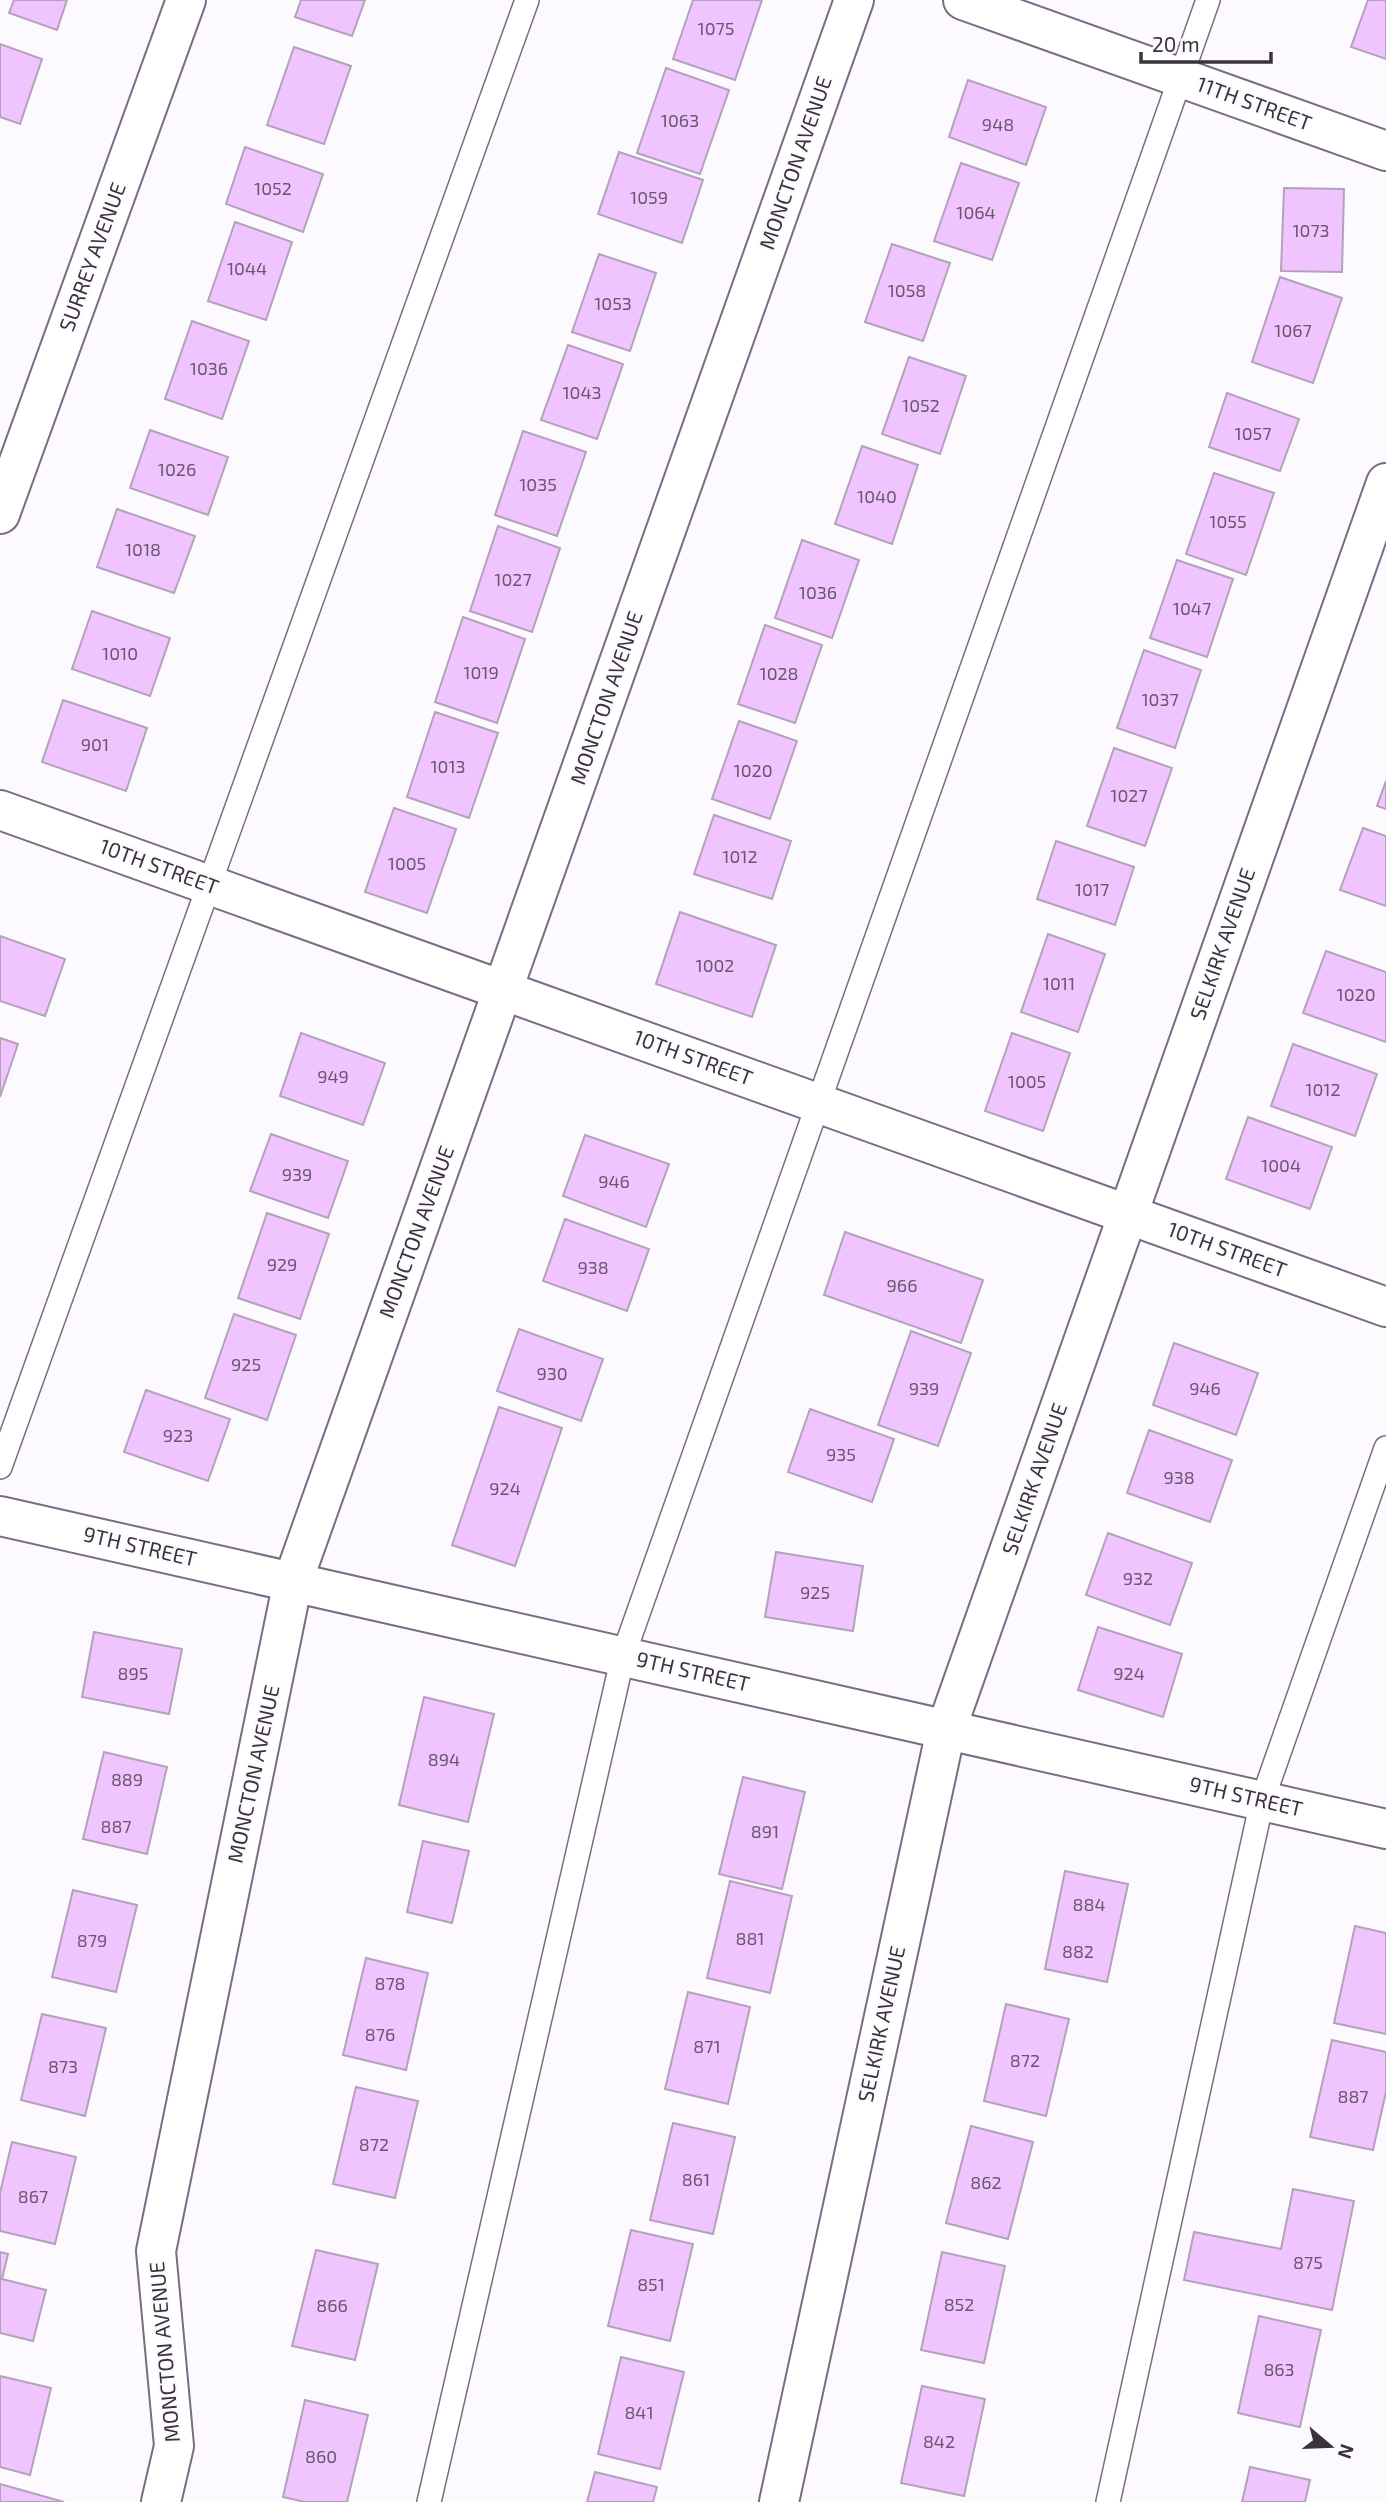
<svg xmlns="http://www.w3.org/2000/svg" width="1386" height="2502" font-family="'Exo 2',sans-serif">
<rect width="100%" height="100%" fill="#fdfaff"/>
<g fill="#f0c4ff" stroke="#b3a2b9" stroke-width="2">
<path d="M14 0H67L57 30 9 13Z"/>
<path d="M301 0H365L352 36 295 17Z"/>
<path d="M693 0H762L735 80 673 59Z"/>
<path d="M1368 0H1386V59L1351 47Z"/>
<path d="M0 44 42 59 20 124 0 117Z"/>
<path d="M294 47 351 66 324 144 267 125Z"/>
<path d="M666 68 729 90 700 174 637 153Z"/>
<path d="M968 80 1046 107 1026 165 949 137Z"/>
<path d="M245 147 323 174 303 232 226 204Z"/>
<path d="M619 152 703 180 682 243 598 214Z"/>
<path d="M961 163 1019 183 992 260 934 241Z"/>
<path d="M1284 188 1344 189 1342 272 1281 271Z"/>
<path d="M235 222 292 242 266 320 208 301Z"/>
<path d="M892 244 950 263 923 341 865 322Z"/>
<path d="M599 254 656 273 630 351 572 332Z"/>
<path d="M1280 277 1342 298 1313 383 1252 362Z"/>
<path d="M192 321 249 341 222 419 165 399Z"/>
<path d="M568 345 623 364 597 439 541 420Z"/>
<path d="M909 357 966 376 940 454 882 434Z"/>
<path d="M1227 393 1299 419 1280 471 1209 447Z"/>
<path d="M150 430 228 457 208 515 130 488Z"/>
<path d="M523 431 586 452 557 536 495 515Z"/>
<path d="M862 446 918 465 892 544 835 524Z"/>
<path d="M1214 473 1274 493 1246 575 1186 554Z"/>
<path d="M117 509 195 536 174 593 97 567Z"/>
<path d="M498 526 560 548 532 632 470 611Z"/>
<path d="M802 540 859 560 832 638 775 618Z"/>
<path d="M1177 560 1233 579 1207 657 1150 638Z"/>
<path d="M92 611 170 638 150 696 72 669Z"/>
<path d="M463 617 525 639 497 723 435 702Z"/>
<path d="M765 625 822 645 795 723 738 704Z"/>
<path d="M1144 650 1201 670 1175 748 1117 728Z"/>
<path d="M63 700 147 728 126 791 42 762Z"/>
<path d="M435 712 498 733 469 818 407 797Z"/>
<path d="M739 721 797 741 770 819 712 799Z"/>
<path d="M1114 748 1172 768 1145 846 1087 826Z"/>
<path d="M1386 781V809L1377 806Z"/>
<path d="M394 808 456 829 427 913 365 892Z"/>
<path d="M714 815 791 841 772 899 694 874Z"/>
<path d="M1363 828 1386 836V906L1340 890Z"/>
<path d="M1056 841 1134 867 1115 925 1037 899Z"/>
<path d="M680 912 776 945 752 1017 656 984Z"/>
<path d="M1048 934 1105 954 1078 1032 1021 1012Z"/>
<path d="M0 936 65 959 45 1016 0 1001Z"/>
<path d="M1326 951 1386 972V1042L1303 1013Z"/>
<path d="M301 1033 385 1063 363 1125 280 1096Z"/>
<path d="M1012 1033 1070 1053 1043 1131 985 1111Z"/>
<path d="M0 1038 18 1044 0 1097Z"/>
<path d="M1293 1044 1377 1074 1355 1136 1271 1106Z"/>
<path d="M1248 1117 1332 1147 1310 1209 1226 1179Z"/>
<path d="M271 1134 348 1161 328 1218 250 1191Z"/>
<path d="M585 1135 669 1164 646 1227 563 1196Z"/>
<path d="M267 1213 329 1234 300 1319 238 1298Z"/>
<path d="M565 1219 649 1249 627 1311 543 1281Z"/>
<path d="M845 1232 983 1280 961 1343 824 1295Z"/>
<path d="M234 1314 296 1335 267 1420 205 1398Z"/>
<path d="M519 1329 603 1359 581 1421 497 1391Z"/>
<path d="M911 1331 971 1353 938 1446 878 1425Z"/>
<path d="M1174 1343 1258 1373 1236 1435 1153 1405Z"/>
<path d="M146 1390 230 1419 208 1481 124 1452Z"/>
<path d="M499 1407 562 1428 515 1566 452 1545Z"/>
<path d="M810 1409 894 1439 872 1502 788 1472Z"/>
<path d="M1149 1430 1232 1460 1210 1522 1127 1493Z"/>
<path d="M1108 1533 1192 1563 1170 1625 1086 1595Z"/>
<path d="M776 1552 863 1566 853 1631 765 1617Z"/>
<path d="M1098 1627 1182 1654 1163 1717 1078 1690Z"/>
<path d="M94 1632 182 1649 169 1714 82 1697Z"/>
<path d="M424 1697 494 1714 468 1822 399 1805Z"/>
<path d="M104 1752 167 1767 147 1854 83 1839Z"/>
<path d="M743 1777 805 1792 782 1889 719 1874Z"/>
<path d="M423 1841 469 1851 452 1923 407 1912Z"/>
<path d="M1065 1871 1128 1884 1107 1982 1045 1969Z"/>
<path d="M730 1881 792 1896 770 1993 707 1978Z"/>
<path d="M73 1890 137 1905 116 1992 52 1977Z"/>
<path d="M1355 1926 1386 1933V2034L1334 2023Z"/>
<path d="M366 1958 428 1973 406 2070 343 2055Z"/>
<path d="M688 1992 750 2007 728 2104 665 2089Z"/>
<path d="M1006 2004 1069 2019 1046 2116 984 2101Z"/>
<path d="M42 2014 106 2028 85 2116 21 2100Z"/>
<path d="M1332 2040 1386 2052V2092L1373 2150 1310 2137Z"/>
<path d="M356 2087 418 2101 395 2198 333 2184Z"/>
<path d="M673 2123 735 2137 713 2234 650 2220Z"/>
<path d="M971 2126 1033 2142 1008 2239 946 2223Z"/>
<path d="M12 2142 76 2157 55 2244 0 2231V2193Z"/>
<path d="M1293 2189 1354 2201 1332 2310 1184 2280 1194 2232 1281 2249Z"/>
<path d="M631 2230 693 2244 670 2341 608 2326Z"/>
<path d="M316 2250 378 2264 355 2360 292 2346Z"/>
<path d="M0 2252 8 2254 2 2279 46 2290 33 2341 0 2333Z"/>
<path d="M942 2252 1005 2266 984 2363 921 2350Z"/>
<path d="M1259 2316 1321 2330 1300 2427 1238 2413Z"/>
<path d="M621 2357 684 2372 660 2469 598 2454Z"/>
<path d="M0 2376 51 2388 30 2475 0 2467Z"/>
<path d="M922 2386 985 2399 964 2496 901 2483Z"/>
<path d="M305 2400 368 2415 347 2502H305L283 2497Z"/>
<path d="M1250 2467 1310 2480 1305 2502H1242Z"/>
<path d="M595 2472 657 2487 653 2502H587Z"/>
<path d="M0 2484 64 2502H0Z"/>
</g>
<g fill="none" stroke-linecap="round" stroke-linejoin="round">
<defs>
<g id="service">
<path d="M0 1467 527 0"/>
<path d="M429 2502 623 1656 1208 0"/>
<path d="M1108 2502 1262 1801 1386 1448"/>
</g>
<g id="minor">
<path d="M963 0 1386 151"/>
<path d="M0 514 186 0"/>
<path d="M0 810 1386 1307"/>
<path d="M0 1516 1386 1829"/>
<path d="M161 2502 174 2446 156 2251 293 1581 854 0"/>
<path d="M779 2502 946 1730 1386 483"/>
</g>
</defs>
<use href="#service" stroke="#7c6c81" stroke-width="26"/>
<use href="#minor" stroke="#7c6c81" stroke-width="42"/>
<use href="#service" stroke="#fff" stroke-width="23"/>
<use href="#minor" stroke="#fff" stroke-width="38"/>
</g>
<g text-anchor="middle" stroke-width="5" stroke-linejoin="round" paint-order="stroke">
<g font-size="18" fill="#68576d">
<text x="716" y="35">1075</text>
<text x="680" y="127">1063</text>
<text x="998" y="131">948</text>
<text x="273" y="195">1052</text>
<text x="649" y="204">1059</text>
<text x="976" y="219">1064</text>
<text x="1311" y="237">1073</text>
<text x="247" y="275">1044</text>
<text x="907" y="297">1058</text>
<text x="613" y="310">1053</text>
<text x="1293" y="337">1067</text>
<text x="209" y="375">1036</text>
<text x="582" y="399">1043</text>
<text x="921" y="412">1052</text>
<text x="1253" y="440">1057</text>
<text x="177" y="476">1026</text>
<text x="538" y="491">1035</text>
<text x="877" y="503">1040</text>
<text x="1228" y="528">1055</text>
<text x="143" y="556">1018</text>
<text x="513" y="586">1027</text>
<text x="818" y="599">1036</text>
<text x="1192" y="615">1047</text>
<text x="120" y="660">1010</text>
<text x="481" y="679">1019</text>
<text x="779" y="680">1028</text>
<text x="1160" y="706">1037</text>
<text x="95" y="751">901</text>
<text x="448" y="773">1013</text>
<text x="753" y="777">1020</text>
<text x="1129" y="802">1027</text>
<text x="740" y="863">1012</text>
<text x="407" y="870">1005</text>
<text x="1092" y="896">1017</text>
<text x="715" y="972">1002</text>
<text x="1059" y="990">1011</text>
<text x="1356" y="1001">1020</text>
<text x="333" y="1083">949</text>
<text x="1027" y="1088">1005</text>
<text x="1323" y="1096">1012</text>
<text x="1281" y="1172">1004</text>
<text x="297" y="1181">939</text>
<text x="614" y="1188">946</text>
<text x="282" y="1271">929</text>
<text x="593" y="1274">938</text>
<text x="902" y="1292">966</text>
<text x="246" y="1371">925</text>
<text x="552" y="1380">930</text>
<text x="924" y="1395">939</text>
<text x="1205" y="1395">946</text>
<text x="178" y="1442">923</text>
<text x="841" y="1461">935</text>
<text x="1179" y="1484">938</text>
<text x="505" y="1495">924</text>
<text x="1138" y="1585">932</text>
<text x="815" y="1599">925</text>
<text x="133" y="1680">895</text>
<text x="1129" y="1680">924</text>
<text x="444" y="1766">894</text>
<text x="127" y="1786">889</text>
<text x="116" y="1833">887</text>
<text x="765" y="1838">891</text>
<text x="1089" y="1911">884</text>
<text x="750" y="1945">881</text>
<text x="92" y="1947">879</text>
<text x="1078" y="1958">882</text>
<text x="390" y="1990">878</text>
<text x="380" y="2041">876</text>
<text x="707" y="2053">871</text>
<text x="1025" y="2067">872</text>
<text x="63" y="2073">873</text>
<text x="1353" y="2103">887</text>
<text x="374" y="2151">872</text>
<text x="696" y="2186">861</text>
<text x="986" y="2189">862</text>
<text x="33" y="2203">867</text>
<text x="1308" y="2269">875</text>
<text x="651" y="2291">851</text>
<text x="959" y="2311">852</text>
<text x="332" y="2312">866</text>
<text x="1279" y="2376">863</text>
<text x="639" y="2419">841</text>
<text x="939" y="2448">842</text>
<text x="321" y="2463">860</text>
</g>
<g font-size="21" fill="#3a333c" stroke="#fdfaff">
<text transform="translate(1254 104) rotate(20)" y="7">11TH STREET</text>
<text transform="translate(796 163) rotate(-71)" y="7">MONCTON AVENUE</text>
<text transform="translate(93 257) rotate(-70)" y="7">SURREY AVENUE</text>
<text transform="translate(607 698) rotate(-71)" y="7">MONCTON AVENUE</text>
<text transform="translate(159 867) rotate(20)" y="7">10TH STREET</text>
<text transform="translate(1223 944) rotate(-71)" y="7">SELKIRK AVENUE</text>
<text transform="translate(693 1058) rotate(20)" y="7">10TH STREET</text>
<text transform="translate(417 1232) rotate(-70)" y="7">MONCTON AVENUE</text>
<text transform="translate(1227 1250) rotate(20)" y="7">10TH STREET</text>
<text transform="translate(1035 1479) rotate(-71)" y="7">SELKIRK AVENUE</text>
<text transform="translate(140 1547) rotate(13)" y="7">9TH STREET</text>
<text transform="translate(693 1672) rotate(13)" y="7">9TH STREET</text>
<text transform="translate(254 1774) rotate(-78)" y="7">MONCTON AVENUE</text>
<text transform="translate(1246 1797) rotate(13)" y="7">9TH STREET</text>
<text transform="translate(882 2024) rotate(-78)" y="7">SELKIRK AVENUE</text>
<text transform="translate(165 2352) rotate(-95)" y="7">MONCTON AVENUE</text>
</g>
</g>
<g transform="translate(1330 2446) rotate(109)" stroke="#fdfaff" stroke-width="5" paint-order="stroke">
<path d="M0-5L12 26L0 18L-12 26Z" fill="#3a333c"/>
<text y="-10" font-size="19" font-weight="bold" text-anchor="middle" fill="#3a333c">N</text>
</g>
<path d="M1141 52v10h130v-10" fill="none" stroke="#3a333c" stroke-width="3.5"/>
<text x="1152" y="52" font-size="21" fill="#3a333c" stroke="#fdfaff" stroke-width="5" paint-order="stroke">20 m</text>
</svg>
